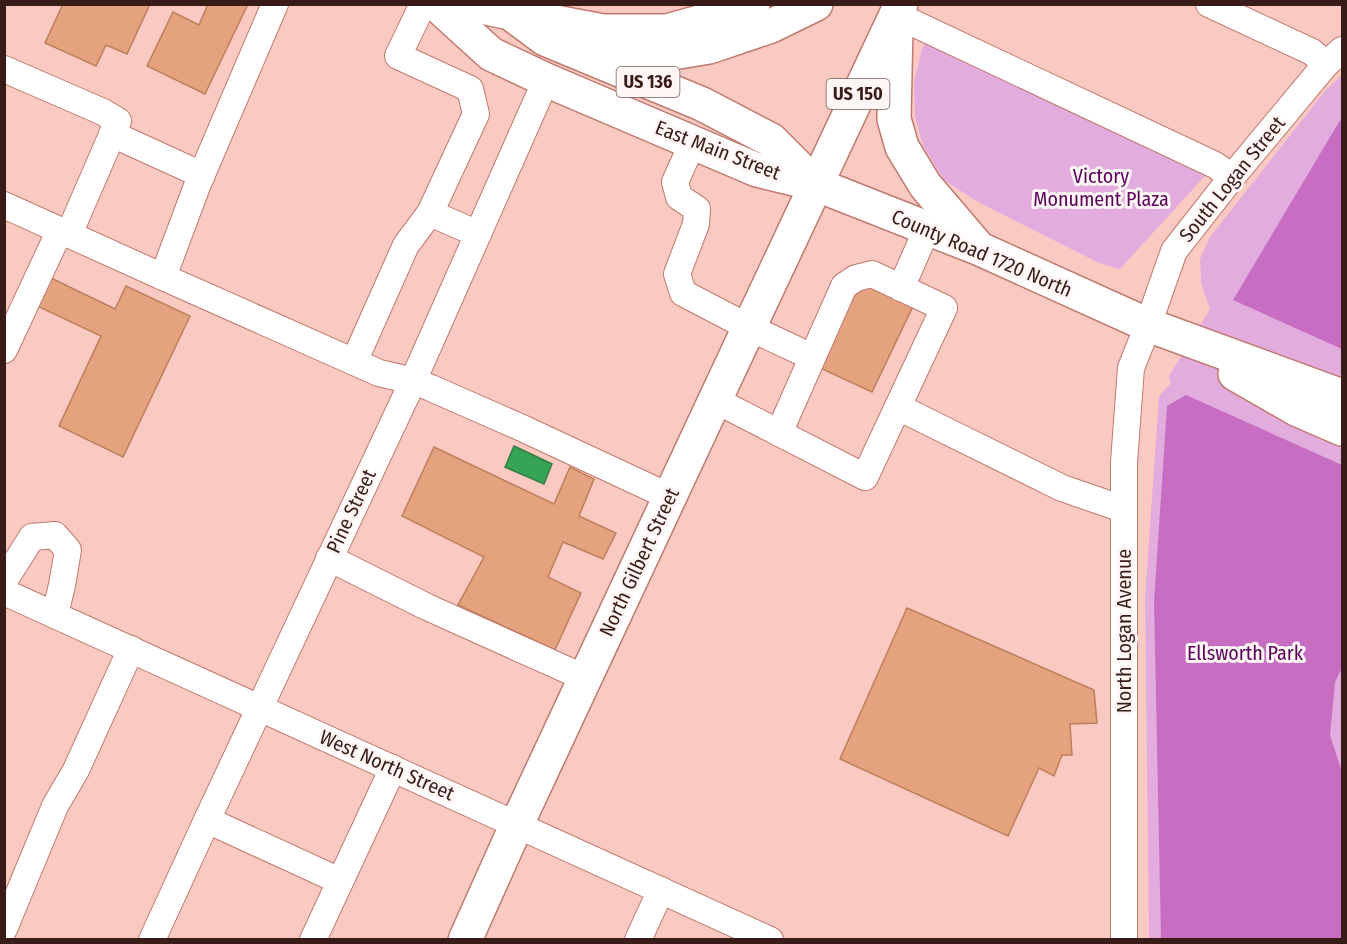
<svg xmlns="http://www.w3.org/2000/svg" width="1347" height="944" font-family="'Fira Sans Condensed',sans-serif">
<rect width="100%" height="100%" fill="#facac2"/>
<g fill="#e3acdf">
<path d="M930 32 1215 165 1120 269 1099 263 976 201 944 180 923 146 915 116 914 82 922 49Z"/>
<path d="M1342 75V939L1149 940 1145 598 1159 396 1171 383 1169 376 1210 309 1201 283 1200 259 1210 237 1325 91Z"/>
</g>
<g fill="#c76ec2">
<path d="M1342 119V118V349L1233 300 1339 122Z"/>
<path d="M1186 395 1342 465V668L1335 682 1330 735 1342 772V939H1161L1154 601 1167 406Z"/>
</g>
<path fill="#35a555" stroke="#367c43" stroke-width="1.5" d="M514 446 552 464 544 484 505 467Z"/>
<g fill="#e4a27e" stroke="#be7f5c" stroke-width="1.5">
<path d="M63 4H150L127 54 106 45 96 66 45 43Z"/>
<path d="M208 4H248L205 94 147 66 173 12 199 25Z"/>
<path d="M863 275 916 300 872 392 820 368Z"/>
<path d="M51 278 115 309 126 286 190 316 123 457 59 426 101 336 37 306Z"/>
<path d="M434 447 554 504 570 467 594 479 579 516 616 533 603 559 563 542 548 577 581 593 555 650 458 605 484 557 402 516Z"/>
<path d="M907 608 1094 690 1097 723 1070 724 1072 755H1062L1054 776 1039 768 1008 836 840 759Z"/>
</g>
<g fill="none" stroke-linecap="round" stroke-linejoin="round">
<defs>
<g id="minor">
<path d="M1209 4 1312 52 1326 64"/>
<path d="M896 15 1215 165 1232 177"/>
<path d="M4 69 103 112 118 121 69 234"/>
<path d="M112 134 202 175"/>
<path d="M693 142 675 182 679 197 697 209 696 224 677 274 683 293 748 327 812 357"/>
<path d="M4 205 163 277 379 373 413 381 431 388 522 428 670 497"/>
<path d="M430 213 478 234"/>
<path d="M163 277 197 186 275 4"/>
<path d="M901 288 927 229"/>
<path d="M4 350 60 230"/>
<path d="M354 362 406 245 430 213 476 114 470 89 398 56 423 4"/>
<path d="M715 400 865 477 944 308 872 274 856 278 844 286 779 433"/>
<path d="M898 407 1062 488 1123 509"/>
<path d="M329 558 427 607 585 678"/>
<path d="M4 581 32 537 55 535 68 550 62 585 55 615"/>
<path d="M4 592 770 940"/>
<path d="M207 820 340 881"/>
<path d="M4 929 55 806 76 770 131 649"/>
<path d="M152 940 207 820 413 381 546 80"/>
<path d="M313 940 393 768"/>
<path d="M638 940 661 890"/>
<path d="M1124 940V462L1131 368 1148 325 1174 251 1232 177 1326 64 1342 50"/>
</g>
<g id="major">
<path d="M436 4 491 54 546 80 757 170 815 184 980 249 1148 325 1342 396"/>
<path d="M468 4 510 13 545 39 702 104 771 140 815 184"/>
<path d="M529 17 603 31H667L721 16 753 4"/>
<path d="M896 26 894 119 902 147 925 185 976 245"/>
<path d="M602 56 642 58 709 47 771 26 816 4"/>
<path d="M1235 374 1296 409 1342 429"/>
<path d="M465 940 517 824 715 400 901 4"/>
</g>
</defs>
<use href="#minor" stroke="#c1796e" stroke-width="28"/>
<use href="#major" stroke="#c1796e" stroke-width="36"/>
<use href="#minor" stroke="#fff" stroke-width="26"/>
<use href="#major" stroke="#fff" stroke-width="33"/>
</g>
<g text-anchor="middle" stroke-width="6" stroke-linejoin="round" paint-order="stroke">
<g fill="#fef6f4" stroke="#745d5a" stroke-width="1.5">
<rect x="616.5" y="67" width="63" height="30" rx="4.5"/>
<rect x="826.5" y="79" width="63" height="30" rx="4.5"/>
</g>
<g font-size="18" font-weight="bold" fill="#391c18">
<text x="648" y="88">US 136</text>
<text x="858" y="100">US 150</text>
</g>
<g font-size="20" fill="#391c18" stroke="#fef6f4">
<text transform="translate(718 150) rotate(21)" y="7">East Main Street</text>
<text transform="translate(1232 179) rotate(-51)" y="7">South Logan Street</text>
<text transform="translate(982 253) rotate(23)" y="7">County Road 1720 North</text>
<text transform="translate(351 511) rotate(-65)" y="7">Pine Street</text>
<text transform="translate(639 562) rotate(-65)" y="7">North Gilbert Street</text>
<text transform="translate(1124 631) rotate(-90)" y="7">North Logan Avenue</text>
<text transform="translate(387 765) rotate(24)" y="7">West North Street</text>
</g>
<g font-size="20" fill="#5b055a" stroke="#fef6f4">
<text x="1101" y="183">Victory<tspan x="1101" dy="23">Monument Plaza</tspan></text>
<text x="1245" y="660">Ellsworth Park</text>
</g>
</g>
<rect width="1347" height="944" fill="none" stroke="#391c18" stroke-width="12"/>
</svg>
